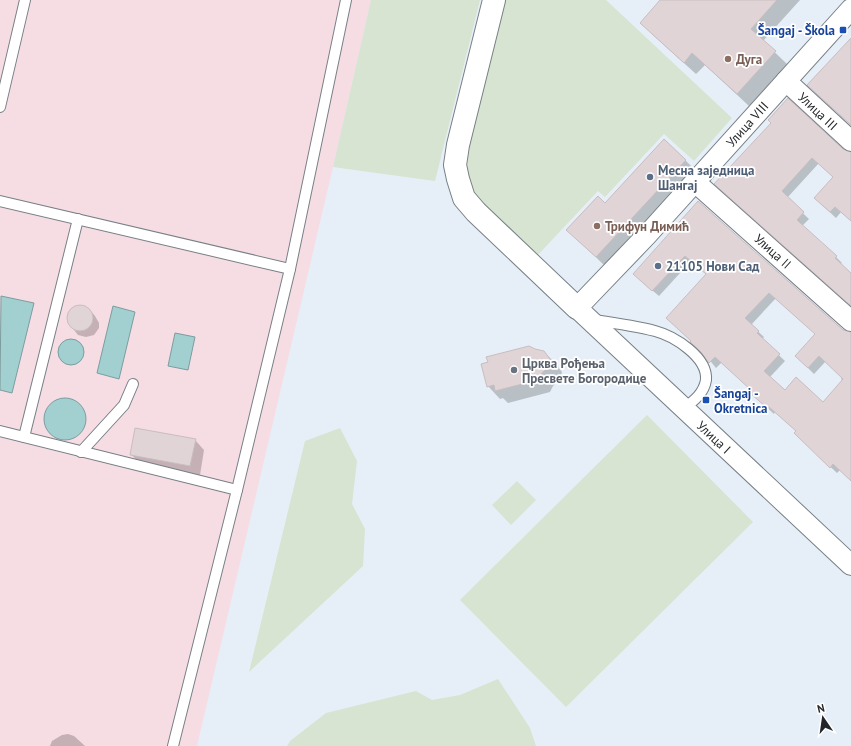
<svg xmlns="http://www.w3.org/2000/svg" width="851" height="746" font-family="'PT Sans',sans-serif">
<rect width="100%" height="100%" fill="#e6eff7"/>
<path fill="#f6dce3" d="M0 0H371L333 167 197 746H0Z"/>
<g fill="#d6e4d1">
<path d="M371 0H480L435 181 333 167Z"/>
<path d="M503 0H606L732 118 694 161 664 134 605 197 598 191 536 257 478 203C468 185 465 166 469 146Z"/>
<path d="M647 415 753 522 566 707 460 600Z"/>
<path d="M340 428 357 461 352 504 365 529 363 566 249 672 305 441Z"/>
<path d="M517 481 536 500 511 525 492 505Z"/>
<path d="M498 679 530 728 536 746H287L290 741 326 713 416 691 432 700 460 695Z"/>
</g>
<g fill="#a2d0d1" stroke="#7c9d9f">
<path d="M1 296 34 303 12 393 0 390Z"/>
<path d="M113 306 135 312 119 379 97 373Z"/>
<path d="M175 333 195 337 188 370 168 366Z"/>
<circle cx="71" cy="352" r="13"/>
<circle cx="65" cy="419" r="21"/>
</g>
<g fill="#0003" fill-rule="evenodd">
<path d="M662 0H800L763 41 787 64 749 106 705 65 696 74 653 35Z"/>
<path d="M773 123 851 153V221L841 212 836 218 821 204 834 177 819 163 787 198 809 219 802 226 836 257 842 263 840 264 851 274V305L722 190Z"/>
<path d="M685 160 695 170 605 266 577 239 605 204Z"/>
<path d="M698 202 843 330 851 333V480L840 470 837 473 795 433 797 431 775 412 774 414 758 399 754 391 722 362 716 368 703 352 707 275 691 261 659 296 640 280ZM776 298 816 334 802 362 814 374 826 361 842 377 841 379 843 381 823 403 785 391 770 377 785 361 762 339 764 337 751 325Z"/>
<path d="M81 305 89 309 95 316 99 323V328L94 335 86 337 78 335 67 321V317L70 310 73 307Z"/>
<path d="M535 350 544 352 556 364 562 372 560 379 553 386 550 392 508 403 503 398 500 399 488 386Z"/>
<path d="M195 440 204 450 200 475 140 464 131 454Z"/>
<path d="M68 734 74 736 85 746H50L52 741 62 735Z"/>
</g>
<g fill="#e0d4d7" stroke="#c8bdc0" fill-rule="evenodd">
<path d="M660 0H777L751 29 776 51 737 94 692 53 684 63 640 23Z"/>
<path d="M851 38V125L807 85Z"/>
<path d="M788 98 843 149 851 152V221L835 207 830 212 814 198 833 177 812 158 782 191 804 212 797 220 837 256 835 258 851 273V306L714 184 771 123 768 120Z"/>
<path d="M664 139 686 160 596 257 566 230 598 196 605 203Z"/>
<path d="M698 201 843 330 851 332V481L833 464 830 468 794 433 796 431 769 407 767 408 750 393 752 391 715 357 709 363 700 351 690 342 691 341 666 318 706 274 685 256 652 291 633 274ZM769 293 815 334 795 356 808 368 819 356 843 379 823 402 796 377 785 390 764 371 780 354 757 333 759 331 745 318Z"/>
<circle cx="80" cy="318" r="13"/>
<path d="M529 346 535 349 544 351 550 359 548 367 541 374 538 380 495 391 494 385 487 387 481 364 488 362 486 357Z"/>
<path d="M135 428 196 439 190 466 130 455Z"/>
</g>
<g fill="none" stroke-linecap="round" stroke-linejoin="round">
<defs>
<g id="lane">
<path d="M0 107 25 0"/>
<path d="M0 201 290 269"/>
<path d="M594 320C615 323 636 326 655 331 674 336 708 357 706 380 704 393 694 401 684 408"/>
<path d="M0 431 237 490"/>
<path d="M24 437 78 219"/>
<path d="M81 452 124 405 133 384"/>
<path d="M173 746 237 490 290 269 346 0"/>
</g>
<g id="street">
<path d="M851 9 647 235 577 308 851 565"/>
<path d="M786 81 851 141"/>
<path d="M695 182 851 321"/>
</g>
<path id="secondary" d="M494 0 458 145 455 165 458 179 464 198 476 212 577 308"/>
</defs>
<use href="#lane" stroke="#788086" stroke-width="12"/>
<use href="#street" stroke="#788086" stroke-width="22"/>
<use href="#secondary" stroke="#788086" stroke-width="24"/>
<use href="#lane" stroke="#fff" stroke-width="10"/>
<use href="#street" stroke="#fff" stroke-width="20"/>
<use href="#secondary" stroke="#fff" stroke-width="22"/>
</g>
<g fill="#1a4fb4" stroke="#fff" stroke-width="1.5">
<rect x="839" y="26" width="8" height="8" rx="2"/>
<rect x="702" y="396" width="8" height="8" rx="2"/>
</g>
<g fill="#8d6e63" stroke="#fff" stroke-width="1.5">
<circle cx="728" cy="59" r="4"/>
<circle cx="597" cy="226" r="4"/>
</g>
<g fill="#5c6f8a" stroke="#fff" stroke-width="1.5">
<circle cx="650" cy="177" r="4"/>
<circle cx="658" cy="266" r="4"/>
</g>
<circle fill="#6b7280" stroke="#fff" stroke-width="1.5" cx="514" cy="370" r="4"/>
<g text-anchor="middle" stroke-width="3.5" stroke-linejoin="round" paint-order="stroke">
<g font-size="13" font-weight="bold" fill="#164399" stroke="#fff" text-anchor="end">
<text x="835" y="35">Šangaj - Škola</text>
<text x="714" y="398" text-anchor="start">Šangaj -<tspan x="714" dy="15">Okretnica</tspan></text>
</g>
<g font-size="13" font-weight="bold" fill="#785e54" stroke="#fff" text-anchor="start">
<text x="736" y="64">Дуга</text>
<text x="605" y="231">Трифун Димић</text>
</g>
<g font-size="13" fill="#24272a" stroke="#fff">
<text transform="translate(818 111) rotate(43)" y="5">Улица III</text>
<text transform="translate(747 124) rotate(-48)" y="5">Улица VIII</text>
<text transform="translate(773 251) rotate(42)" y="5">Улица II</text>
<text transform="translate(714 437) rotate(43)" y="5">Улица I</text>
</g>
<g font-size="13" font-weight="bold" fill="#4e5e75" stroke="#fff" text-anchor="start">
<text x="658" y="175">Месна заједница<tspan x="658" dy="15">Шангај</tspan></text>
<text x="666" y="271">21105 Нови Сад</text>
</g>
<g font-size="13" font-weight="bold" fill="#5b616d" stroke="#fff" text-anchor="start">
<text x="522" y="368">Црква Рођења<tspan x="522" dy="15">Пресвете Богородице</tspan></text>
</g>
</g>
<g transform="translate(823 718) rotate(347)" stroke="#ffffff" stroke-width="3" paint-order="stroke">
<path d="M0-3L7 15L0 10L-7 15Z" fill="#24272a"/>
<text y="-6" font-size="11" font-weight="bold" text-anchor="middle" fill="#24272a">N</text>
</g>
</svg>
